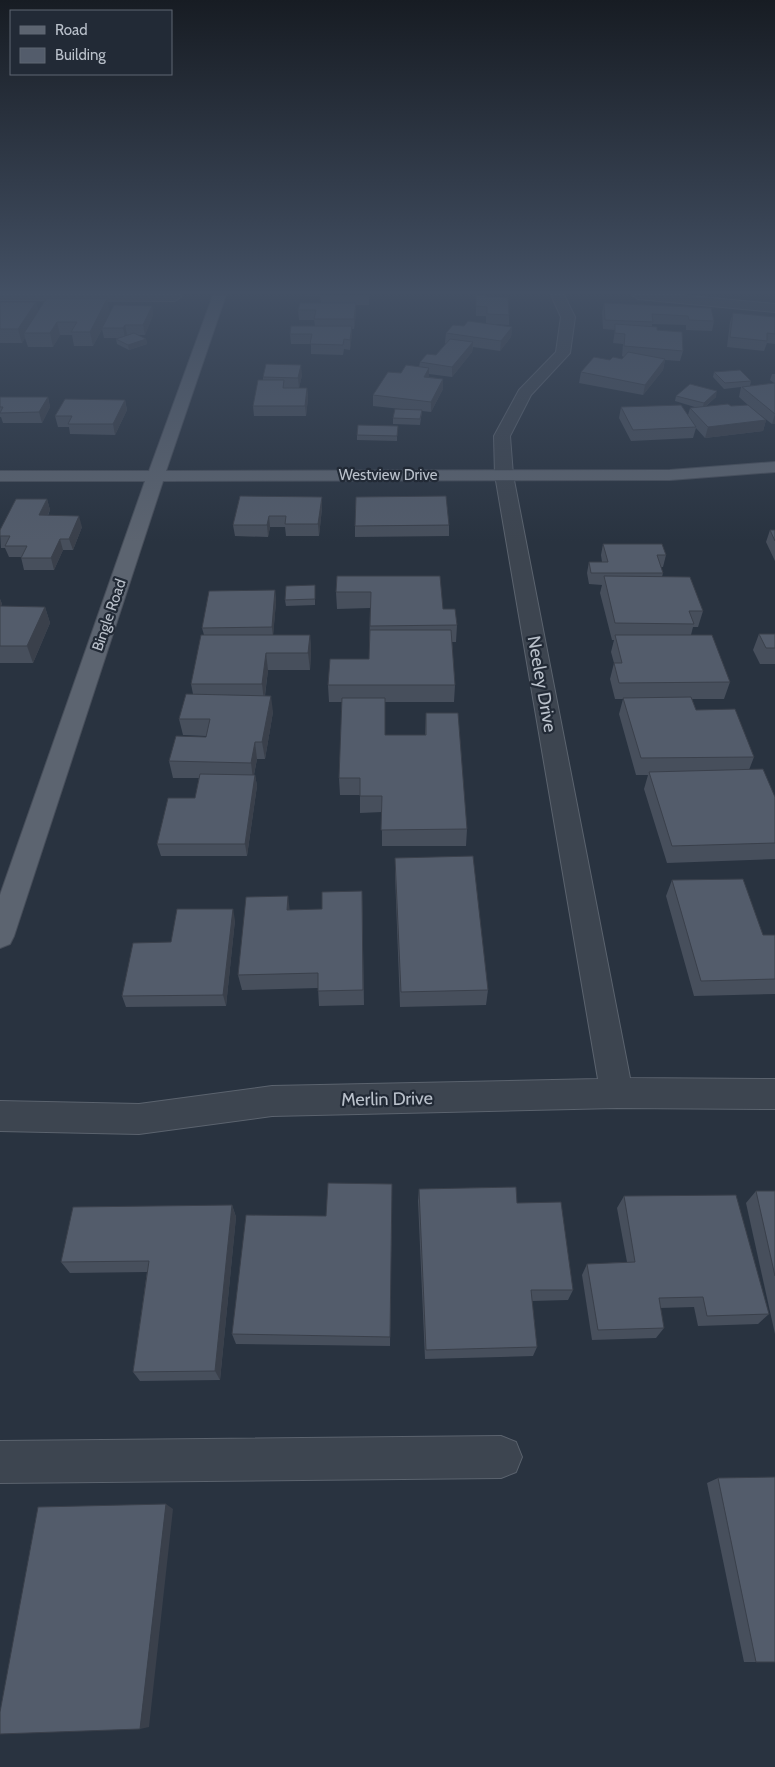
<svg xmlns="http://www.w3.org/2000/svg" width="775" height="1767" font-family="Cabin,sans-serif">
<rect width="100%" height="100%" fill="#293340"/>
<g fill="none" stroke-linecap="round" stroke-linejoin="round">
<defs>
<g id="minor">
<path d="M0 295H180L181 297 175 301 0 300Z"/>
<path d="M551 295H564L575 317 570 353 531 395 510 436 513 475 630 1078 775 1079V1109L617 1108 272 1116 139 1134 0 1131V1101L139 1104 272 1086 598 1079 495 475 494 436 519 390 556 352 561 317Z"/>
<path d="M632 295H680L775 304V312L638 299Z"/>
<path d="M501 1436 516 1442 522 1457 516 1472 501 1478 0 1483V1441Z"/>
</g>
<path id="major" d="M213 295H226L166 471 670 470 775 462V472L670 480 163 481 14 936 10 944 0 948V895L145 481H0V471H149Z"/>
</defs>
<use href="#minor" stroke="#5b636e" stroke-width="2"/>
<use href="#major" stroke="#474e5a" stroke-width="2"/>
<use href="#minor" fill="#3d4550" fill-rule="evenodd"/>
<use href="#major" fill="#5c6470" fill-rule="evenodd"/>
</g>
<g fill="#474f5c">
<path d="M300 295H369V305H356V313L354 329H352L350 350 344 349 343 355 311 354V344H291L290 334 315 326 314 320H299L298 310 321 303 320 296Z"/>
<path d="M476 295 509 315V325L492 324 512 327 511 337 500 351 473 347 472 352 452 377 429 374V377L443 379V389L431 412 422 411 420 425 393 424V418L410 410 373 406V395L401 373 419 367 420 362 436 355 446 343H445L446 333 464 326 486 324V316H476Z"/>
<path d="M0 302 39 311 110 312 152 306 153 315 145 335H137L146 339 147 344 129 350 117 344 116 339 118 338H104L102 329 93 346H74L72 335H60L53 347H28L25 338 22 343H0Z"/>
<path d="M604 303 711 308 714 321 712 331 686 330V325L652 324V327L657 330 683 351 680 361 665 360 663 370 643 395 579 383 581 372 610 360 622 359 624 357 622 356 623 344 613 343 615 330 603 329 602 312Z"/>
<path d="M733 313 775 317V344L767 343 764 351 727 347 730 322Z"/>
<path d="M714 372 751 381 750 386 774 383 770 380 772 374H775V424H772L759 414 766 420 763 431 705 438 696 428 693 438 631 441 619 418 621 407 688 415 690 408H698L675 401 676 396 716 397 705 407 731 406 748 405 739 397 741 387 724 389 713 377Z"/>
<path d="M302 375 299 388H307L308 398 306 416H254L253 406 263 380V377Z"/>
<path d="M0 397H48L50 407 42 423H3L1 417H0Z"/>
<path d="M125 400 127 410 115 435 70 434 69 427H58L55 416Z"/>
<path d="M397 432V441L357 440V435Z"/>
<path d="M322 497V508L319 536H286L285 527H270L268 537 235 536 233 525Z"/>
<path d="M47 499 50 510 48 516 82 527 73 550H63L54 570H24L21 557H9L5 548H1L0 530Z"/>
<path d="M449 525V536L355 537V526Z"/>
<path d="M770 530H775V561L766 542Z"/>
<path d="M603 544 666 555 663 567H660L663 573 662 577 703 611 698 627H693L691 635 730 682 724 699H692L696 710 754 757 749 770 775 797V859L667 863 644 789 648 775H636L619 714 623 699H615L610 679 614 663 611 652 614 640H612L600 593 602 585 589 584 587 573 589 562H602L601 555Z"/>
<path d="M337 576 443 609 457 625 456 642H452L455 685 454 702H385V735H425L426 713 467 829 466 846H382V812L360 813V795H340L339 778 342 702H329L328 685 369 659 370 608 337 609 336 592Z"/>
<path d="M315 585V605L286 606 285 600Z"/>
<path d="M275 590 276 602 273 635H310L311 651 310 670H268L265 696 273 712 265 759H257L254 775H255L257 786 247 856H161L157 844 195 798 199 778H173L169 761 206 737V736L183 735 179 719 193 694 191 684 204 635 202 628Z"/>
<path d="M0 599 2 604 1 606 45 607 50 623 33 663H0Z"/>
<path d="M759 634H775V664H760L753 650Z"/>
<path d="M395 858 488 990 486 1005 400 1007 395 874Z"/>
<path d="M672 880 763 935H775V994L694 996 666 896Z"/>
<path d="M362 891 364 1005 319 1006 318 988 242 990 238 975 290 910 322 909Z"/>
<path d="M235 920 226 1006 126 1007 122 996 171 942Z"/>
<path d="M392 1184 390 1346 236 1344 232 1334 326 1216Z"/>
<path d="M419 1189 517 1203 573 1290 568 1300 532 1301 537 1347 533 1356 425 1359 418 1201Z"/>
<path d="M756 1191H775V1334L746 1203Z"/>
<path d="M624 1196 769 1314 758 1324 698 1326 694 1307 660 1308 664 1328 656 1338 592 1340 582 1275 587 1264 627 1262 617 1208Z"/>
<path d="M232 1205 236 1217 220 1380 140 1381 133 1372 147 1272 70 1273 61 1262Z"/>
<path d="M718 1478 775 1662H744L707 1483Z"/>
</g>
<g fill="#3a404b">
<path d="M107 299 110 313 93 346 90 332Z"/>
<path d="M36 302 40 315 24 333 25 338 22 343 18 329Z"/>
<path d="M356 303V313L354 329V319Z"/>
<path d="M152 306 153 315 145 335 143 325Z"/>
<path d="M57 322 60 335 53 347 50 333Z"/>
<path d="M125 325 127 334 125 338 123 328Z"/>
<path d="M352 326V336L350 350V340Z"/>
<path d="M512 327 511 337 500 351 501 341Z"/>
<path d="M146 339 147 344 129 350 128 345Z"/>
<path d="M473 342 472 352 452 377V367Z"/>
<path d="M665 359 663 370 643 395 645 385Z"/>
<path d="M301 365 302 375 299 388 298 378Z"/>
<path d="M429 368V378L424 377Z"/>
<path d="M443 379V389L431 412V402Z"/>
<path d="M307 388 308 398 306 416 305 406Z"/>
<path d="M717 391 716 397 702 409 704 403Z"/>
<path d="M48 397 50 407 42 423 39 412Z"/>
<path d="M125 400 127 410 115 435 113 424Z"/>
<path d="M775 414V424H772Z"/>
<path d="M766 420 763 431 705 438 708 427Z"/>
<path d="M322 497V508L319 536 318 524Z"/>
<path d="M47 499 50 510 42 527 39 515Z"/>
<path d="M79 516 82 527 73 550 69 539Z"/>
<path d="M269 516 270 527 268 537 267 525Z"/>
<path d="M60 539 63 550 54 570 51 558Z"/>
<path d="M275 590 276 602 273 638 272 627Z"/>
<path d="M0 599 2 604 0 608Z"/>
<path d="M45 607 50 623 33 663 27 646Z"/>
<path d="M310 635 311 651 310 670 308 653Z"/>
<path d="M266 653 268 670 264 701 262 684Z"/>
<path d="M271 696 273 712 265 759 262 742Z"/>
<path d="M255 742 257 759 253 779 251 763Z"/>
<path d="M255 775 257 786 247 856 245 844Z"/>
<path d="M288 896 290 912 287 910Z"/>
<path d="M233 909 235 920 226 1006 223 995Z"/>
<path d="M232 1205 236 1217 220 1380 215 1371Z"/>
<path d="M166 1504 173 1509 149 1727 140 1729Z"/>
</g>
<g fill="#535c6b" stroke="#3a404b">
<path d="M476 295 508 298 509 315 487 314V307L476 306Z"/>
<path d="M46 299H107L90 332H71L77 322H57L50 333H24Z"/>
<path d="M0 302H36L18 329H0Z"/>
<path d="M300 303H356L354 319H314L316 310H298Z"/>
<path d="M604 303 711 308 714 321 689 320 688 316 652 314 653 322 605 320Z"/>
<path d="M114 305 152 306 143 325H125L123 328H102Z"/>
<path d="M733 313 775 317V334L767 333V341L730 337Z"/>
<path d="M468 321 512 327 501 341 446 333 453 325 464 326Z"/>
<path d="M615 324 657 327V330L682 332 683 351 624 346 625 334 615 333Z"/>
<path d="M291 326H352L350 340 344 339 343 345 310 344 312 334H290Z"/>
<path d="M134 333 146 339 128 345 116 339Z"/>
<path d="M450 339 473 342 452 367 420 362 427 354 436 355Z"/>
<path d="M628 352 665 359 645 385 581 372 594 357 610 360 613 357 622 359Z"/>
<path d="M266 364 301 365 298 378 263 377Z"/>
<path d="M406 365 429 368 424 377 443 379 431 402 373 395 388 372 401 373Z"/>
<path d="M740 370 751 381 725 383 714 372Z"/>
<path d="M258 380H284L283 388H307L305 406H253Z"/>
<path d="M775 383V414L742 387Z"/>
<path d="M690 384 717 391 704 403 676 396Z"/>
<path d="M0 397H48L39 412 0 413 3 407H0Z"/>
<path d="M65 399 125 400 113 424H68L72 416H55Z"/>
<path d="M728 404 731 406 748 405 766 420 708 427 690 408Z"/>
<path d="M681 405 696 427 633 430 621 407Z"/>
<path d="M395 409 422 410 420 419 393 418Z"/>
<path d="M358 425 398 426 397 436 357 435Z"/>
<path d="M240 496 322 497 318 524H285L286 516H269L267 525H233Z"/>
<path d="M446 496 449 525 355 526 356 497Z"/>
<path d="M16 499H47L39 515 79 516 69 539H60L51 558H21L27 546H5L10 536H0V530Z"/>
<path d="M770 530H775V541Z"/>
<path d="M603 544H662L666 555H657L663 573H591L589 562H608Z"/>
<path d="M337 576H440L443 609H455L457 625 370 626 371 592H336Z"/>
<path d="M604 576 690 577 703 611H689L694 624 615 623Z"/>
<path d="M315 585V599L285 600 286 586Z"/>
<path d="M275 590 272 627 202 628 209 591Z"/>
<path d="M0 606 45 607 27 646H0Z"/>
<path d="M370 630H451L455 685H328L330 659H369Z"/>
<path d="M759 634H775V648H766Z"/>
<path d="M201 635H310L308 653H266L262 684H191Z"/>
<path d="M615 635H712L730 682 619 683 614 663H622Z"/>
<path d="M186 694 271 696 262 742H255L251 763 169 761 176 736 206 737 210 719H179Z"/>
<path d="M691 697 696 710 735 709 754 757 641 758 623 698Z"/>
<path d="M342 698H385V735H426V713H458L467 829 381 830 382 796H360V778H339Z"/>
<path d="M763 769 775 797V843L672 846 649 772Z"/>
<path d="M200 774 255 775 245 844H157L168 798H195Z"/>
<path d="M473 856 488 990 401 992 395 858Z"/>
<path d="M743 879 763 935H775V979L701 981 672 880Z"/>
<path d="M362 891 363 990 318 991V973L238 975 246 897 288 896 287 910 322 909V892Z"/>
<path d="M177 909H233L223 995 122 996 133 943 171 942Z"/>
<path d="M328 1183 392 1184 390 1337 232 1334 246 1215 326 1216Z"/>
<path d="M516 1187 517 1203 561 1202 573 1290H531L537 1347 426 1350 419 1189Z"/>
<path d="M756 1191H775V1276Z"/>
<path d="M736 1195 769 1314 707 1316 703 1297 659 1298 664 1328 598 1330 587 1264 635 1262 624 1196Z"/>
<path d="M232 1205 215 1371 133 1372 149 1261 61 1262 73 1207Z"/>
<path d="M775 1477V1662H756L718 1478Z"/>
<path d="M166 1504 140 1729 0 1734V1712L38 1507Z"/>
</g>
<linearGradient id="sky" x2="0" y2="1"><stop stop-color="#171c23"/><stop offset="0.54" stop-color="#435064"/><stop offset="1" stop-color="#435064" stop-opacity="0"/></linearGradient>
<rect width="775" height="542" fill="url(#sky)"/>
<g text-anchor="middle" stroke-width="4.5" stroke-linejoin="round" paint-order="stroke">
<g font-size="15" fill="#bac1cb" stroke="#222a36">
<text x="388" y="480">Westview Drive</text>
<text transform="translate(109 615) rotate(-71)" y="5">Bingle Road</text>
</g>
<g font-size="18" fill="#bac1cb" stroke="#222a36">
<text transform="translate(542 684) rotate(80)" y="6">Neeley Drive</text>
<text transform="translate(387 1099) rotate(-1)" y="6">Merlin Drive</text>
</g>
</g>
<rect x="10" y="10" width="162" height="65" fill="#222a36" stroke="#5f6672"/>
<rect x="20" y="26" width="25" height="8" fill="#5c6470" stroke="#5f6672"/>
<text x="55" y="35" font-size="15" fill="#bac1cb">Road</text>
<rect x="20" y="48" width="25" height="15" fill="#535c6b" stroke="#5f6672"/>
<text x="55" y="60" font-size="15" fill="#bac1cb">Building</text>
</svg>
